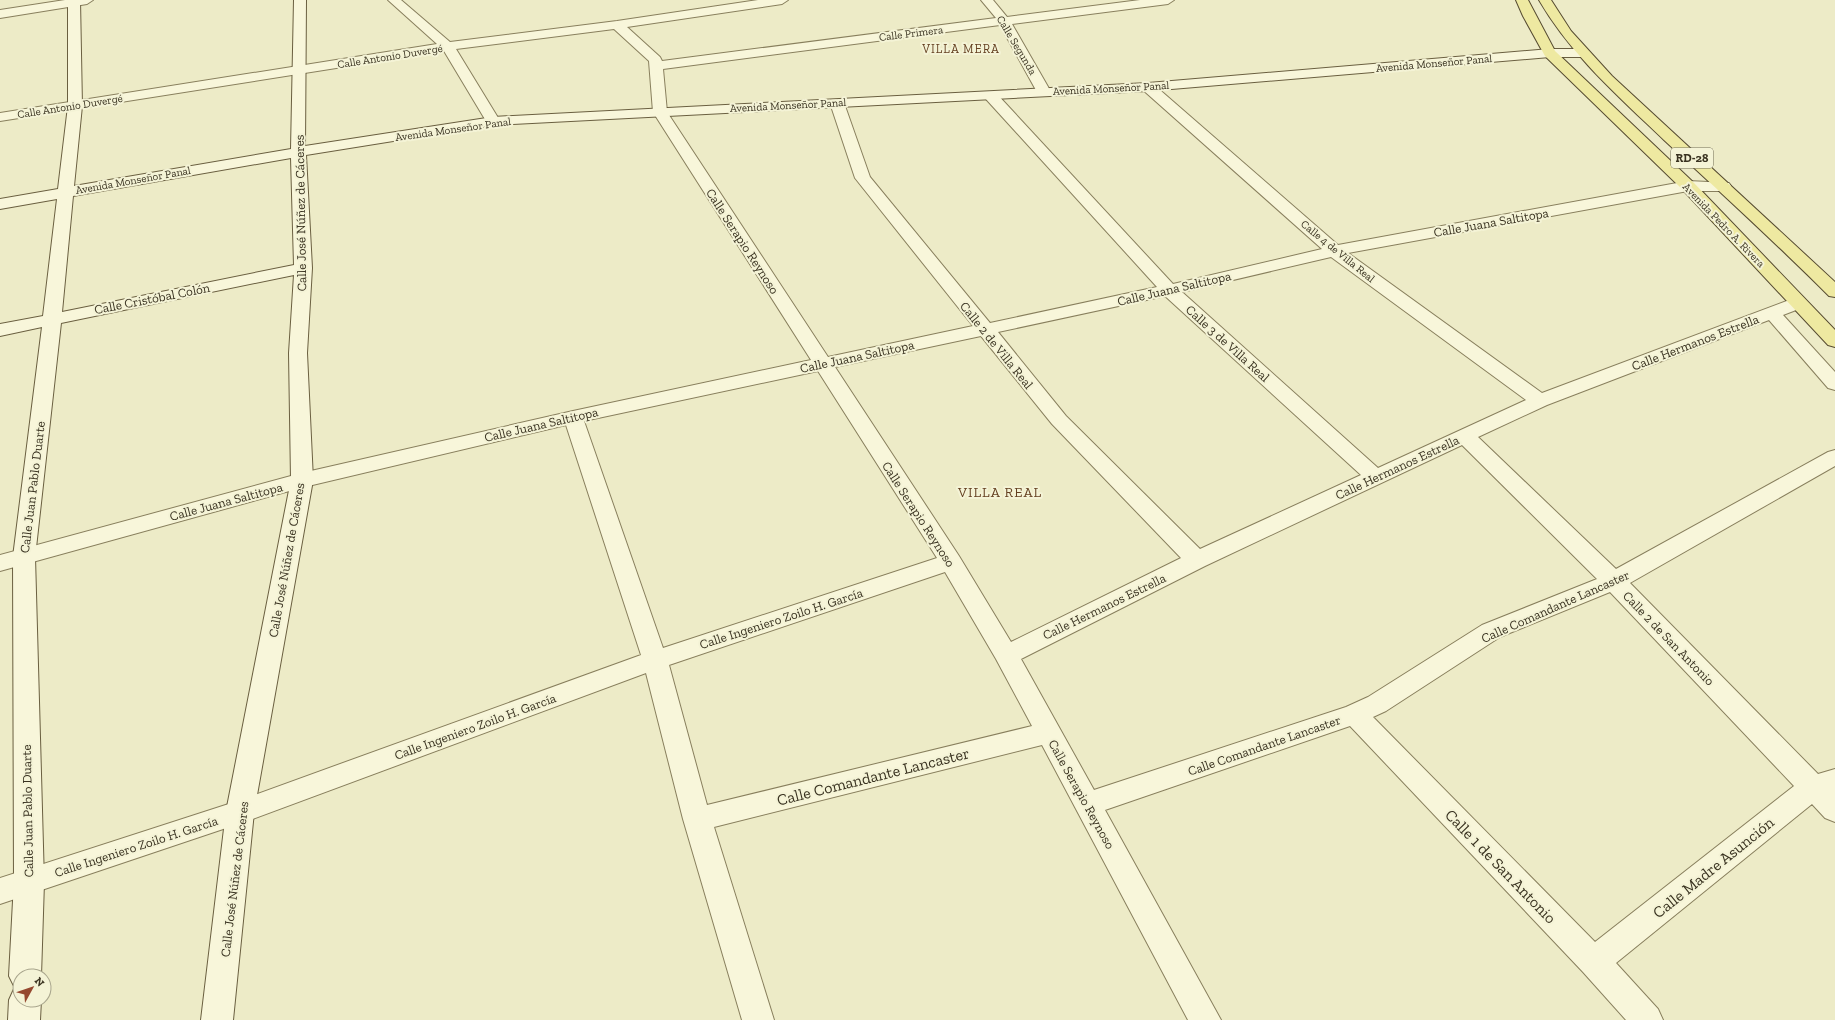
<svg xmlns="http://www.w3.org/2000/svg" width="1835" height="1020" font-family="'Zilla Slab',serif">
<rect width="100%" height="100%" fill="#edebc7"/>
<g fill="none" stroke-linecap="round" stroke-linejoin="round">
<defs>
<g id="street">
<path d="M65 0H93L87 4 0 18V10Z"/>
<path d="M388 0H401L450 42 617 21 758 0H788L782 4 627 27 660 57 662 61 996 18 981 0H993L1007 17 1140 0H1174L1168 4 1012 24 1051 92 1049 95H1039L1037 92 1000 25 663 69 667 112 828 357 973 326 855 178 830 103 832 100H842L844 103 870 177 990 323 1157 287 985 98 983 95 985 92H995L1173 284 1322 249 1143 90 1141 87 1143 84H1153L1338 245 1688 181 1729 183 1731 186 1729 189 1723 191H1688L1348 253 1542 393 1792 299 1798 298 1804 299 1807 303 1804 307 1783 315 1835 372V390L1828 388 1769 320 1547 405 1478 437 1616 569 1828 452 1835 450V466L1630 583 1818 774 1835 769V822L1825 818 1812 804 1616 963 1658 1009 1663 1020H1626L1583 972 1350 726 1105 810 1221 1020H1188L1042 745 714 827 774 1020H742L683 819 646 673 250 820 0 904V878L238 801 641 655 566 425 304 487 0 571V555L302 473 573 411 811 360 653 112 649 61 614 29 456 49 500 121 498 124H488L486 121 444 51 0 121V113L437 44ZM1331 257 1526 400 1378 468 1182 292ZM1165 296 1361 475 1200 549 1066 416 998 332ZM981 336 1052 424 1181 558 1011 642 959 556 835 367ZM818 371 937 558 663 648 584 421ZM1462 445 1597 579 1482 625 1368 697 1346 707 1094 790 1021 659 1205 566ZM945 572 996 659 1032 726 707 805 669 665ZM1610 592 1794 786 1595 942 1373 717 1386 711 1500 637Z"/>
</g>
<path id="secondary" d="M68 0H80L82 106 74 186 291 149 294 0H306L305 146 493 117 1148 83 1550 49H1581L1586 50 1587 53 1586 56 1581 57H1550L1148 91 493 125 306 155 312 268 307 353 313 480 254 812 233 1020H201L226 812 291 480 289 353 294 275 61 323 35 557 44 882 41 976H20V1000H41L40 1020H8L9 1000 14 989 17 988 14 986 9 976 14 882 13 557 42 327 0 336V324L43 316 57 199 0 209V199L58 189 68 106ZM291 158 294 265 62 312 73 196Z"/>
<g id="primary">
<path d="M1516 0H1528L1555 51 1694 183 1835 330V347L1828 345 1682 189 1545 56 1523 16Z"/>
<path d="M1539 0H1551L1571 31 1612 76 1835 282V297L1829 296C1775 242 1719 191 1664 140 1618 96 1571 55 1539 0Z"/>
</g>
</defs>
<use href="#street" stroke="#887f5d" stroke-width="2"/>
<use href="#secondary" stroke="#6a5f40" stroke-width="2"/>
<use href="#primary" stroke="#564b31" stroke-width="2"/>
<use href="#street" fill="#f8f6da" fill-rule="evenodd"/>
<use href="#secondary" fill="#f8f6da" fill-rule="evenodd"/>
<use href="#primary" fill="#eee9a1" fill-rule="evenodd"/>
</g>
<g text-anchor="middle" stroke-width="4" stroke-linejoin="round" paint-order="stroke">
<g font-size="11" fill="#393220" stroke="#f4f3d6">
<text transform="translate(911 33) rotate(-7)" y="4">Calle Primera</text>
<text transform="translate(1017 45) rotate(59)" y="4">Calle Segunda</text>
<text transform="translate(390 56) rotate(-9)" y="4">Calle Antonio Duvergé</text>
<text transform="translate(1434 63) rotate(-5)" y="4">Avenida Monseñor Panal</text>
<text transform="translate(1111 88) rotate(-3)" y="4">Avenida Monseñor Panal</text>
<text transform="translate(788 105) rotate(-3)" y="4">Avenida Monseñor Panal</text>
<text transform="translate(70 106) rotate(-9)" y="4">Calle Antonio Duvergé</text>
<text transform="translate(453 129) rotate(-8)" y="4">Avenida Monseñor Panal</text>
<text transform="translate(133 180) rotate(-10)" y="4">Avenida Monseñor Panal</text>
<text transform="translate(1724 225) rotate(46)" y="4">Avenida Pedro A. Rivera</text>
<text transform="translate(1338 251) rotate(39)" y="4">Calle 4 de Villa Real</text>
</g>
<g font-size="12" letter-spacing="1" fill="#644021" stroke="#f4f3d6">
<text x="961" y="53">VILLA MERA</text>
</g>
<rect fill="#f4f3d6" stroke="#716c57" stroke-width="1" x="1671" y="148" width="42" height="20" rx="3"/>
<g font-size="12" font-weight="bold" fill="#393220">
<text x="1692" y="162">RD-28</text>
</g>
<g font-size="13" fill="#393220" stroke="#f4f3d6">
<text transform="translate(300 213) rotate(-91)" y="5">Calle José Núñez de Cáceres</text>
<text transform="translate(1491 222) rotate(-10)" y="5">Calle Juana Saltitopa</text>
<text transform="translate(743 241) rotate(57)" y="5">Calle Serapio Reynoso</text>
<text transform="translate(1174 288) rotate(-13)" y="5">Calle Juana Saltitopa</text>
<text transform="translate(152 298) rotate(-11)" y="5">Calle Cristóbal Colón</text>
<text transform="translate(1695 342) rotate(-21)" y="5">Calle Hermanos Estrella</text>
<text transform="translate(1228 343) rotate(42)" y="5">Calle 3 de Villa Real</text>
<text transform="translate(997 345) rotate(51)" y="5">Calle 2 de Villa Real</text>
<text transform="translate(857 356) rotate(-12)" y="5">Calle Juana Saltitopa</text>
<text transform="translate(541 424) rotate(-13)" y="5">Calle Juana Saltitopa</text>
<text transform="translate(1397 467) rotate(-25)" y="5">Calle Hermanos Estrella</text>
<text transform="translate(32 487) rotate(-83)" y="5">Calle Juan Pablo Duarte</text>
<text transform="translate(226 501) rotate(-15)" y="5">Calle Juana Saltitopa</text>
<text transform="translate(919 514) rotate(57)" y="5">Calle Serapio Reynoso</text>
<text transform="translate(286 560) rotate(-80)" y="5">Calle José Núñez de Cáceres</text>
<text transform="translate(1104 606) rotate(-26)" y="5">Calle Hermanos Estrella</text>
<text transform="translate(1555 606) rotate(-24)" y="5">Calle Comandante Lancaster</text>
<text transform="translate(781 618) rotate(-18)" y="5">Calle Ingeniero Zoilo H. García</text>
<text transform="translate(1669 638) rotate(46)" y="5">Calle 2 de San Antonio</text>
<text transform="translate(475 726) rotate(-20)" y="5">Calle Ingeniero Zoilo H. García</text>
<text transform="translate(1264 745) rotate(-19)" y="5">Calle Comandante Lancaster</text>
<text transform="translate(1082 794) rotate(61)" y="5">Calle Serapio Reynoso</text>
<text transform="translate(27 811) rotate(-91)" y="5">Calle Juan Pablo Duarte</text>
<text transform="translate(136 846) rotate(-18)" y="5">Calle Ingeniero Zoilo H. García</text>
<text transform="translate(234 879) rotate(-83)" y="5">Calle José Núñez de Cáceres</text>
</g>
<g font-size="14" letter-spacing="1" fill="#644021" stroke="#f4f3d6">
<text x="1000" y="497">VILLA REAL</text>
</g>
<g font-size="16" fill="#393220" stroke="#f4f3d6">
<text transform="translate(873 776) rotate(-14)" y="6">Calle Comandante Lancaster</text>
<text transform="translate(1501 866) rotate(46)" y="6">Calle 1 de San Antonio</text>
<text transform="translate(1713 867) rotate(-39)" y="6">Calle Madre Asunción</text>
</g>
</g>
<g transform="translate(32 988) rotate(50)"><circle r="19" fill="#f4f3d6" stroke="#a9a68d"/>
<path d="M0-3L7 15L0 10L-7 15Z" fill="#95482f"/>
<text y="-6" font-size="11" font-weight="bold" text-anchor="middle" fill="#393220">N</text>
</g>
</svg>
